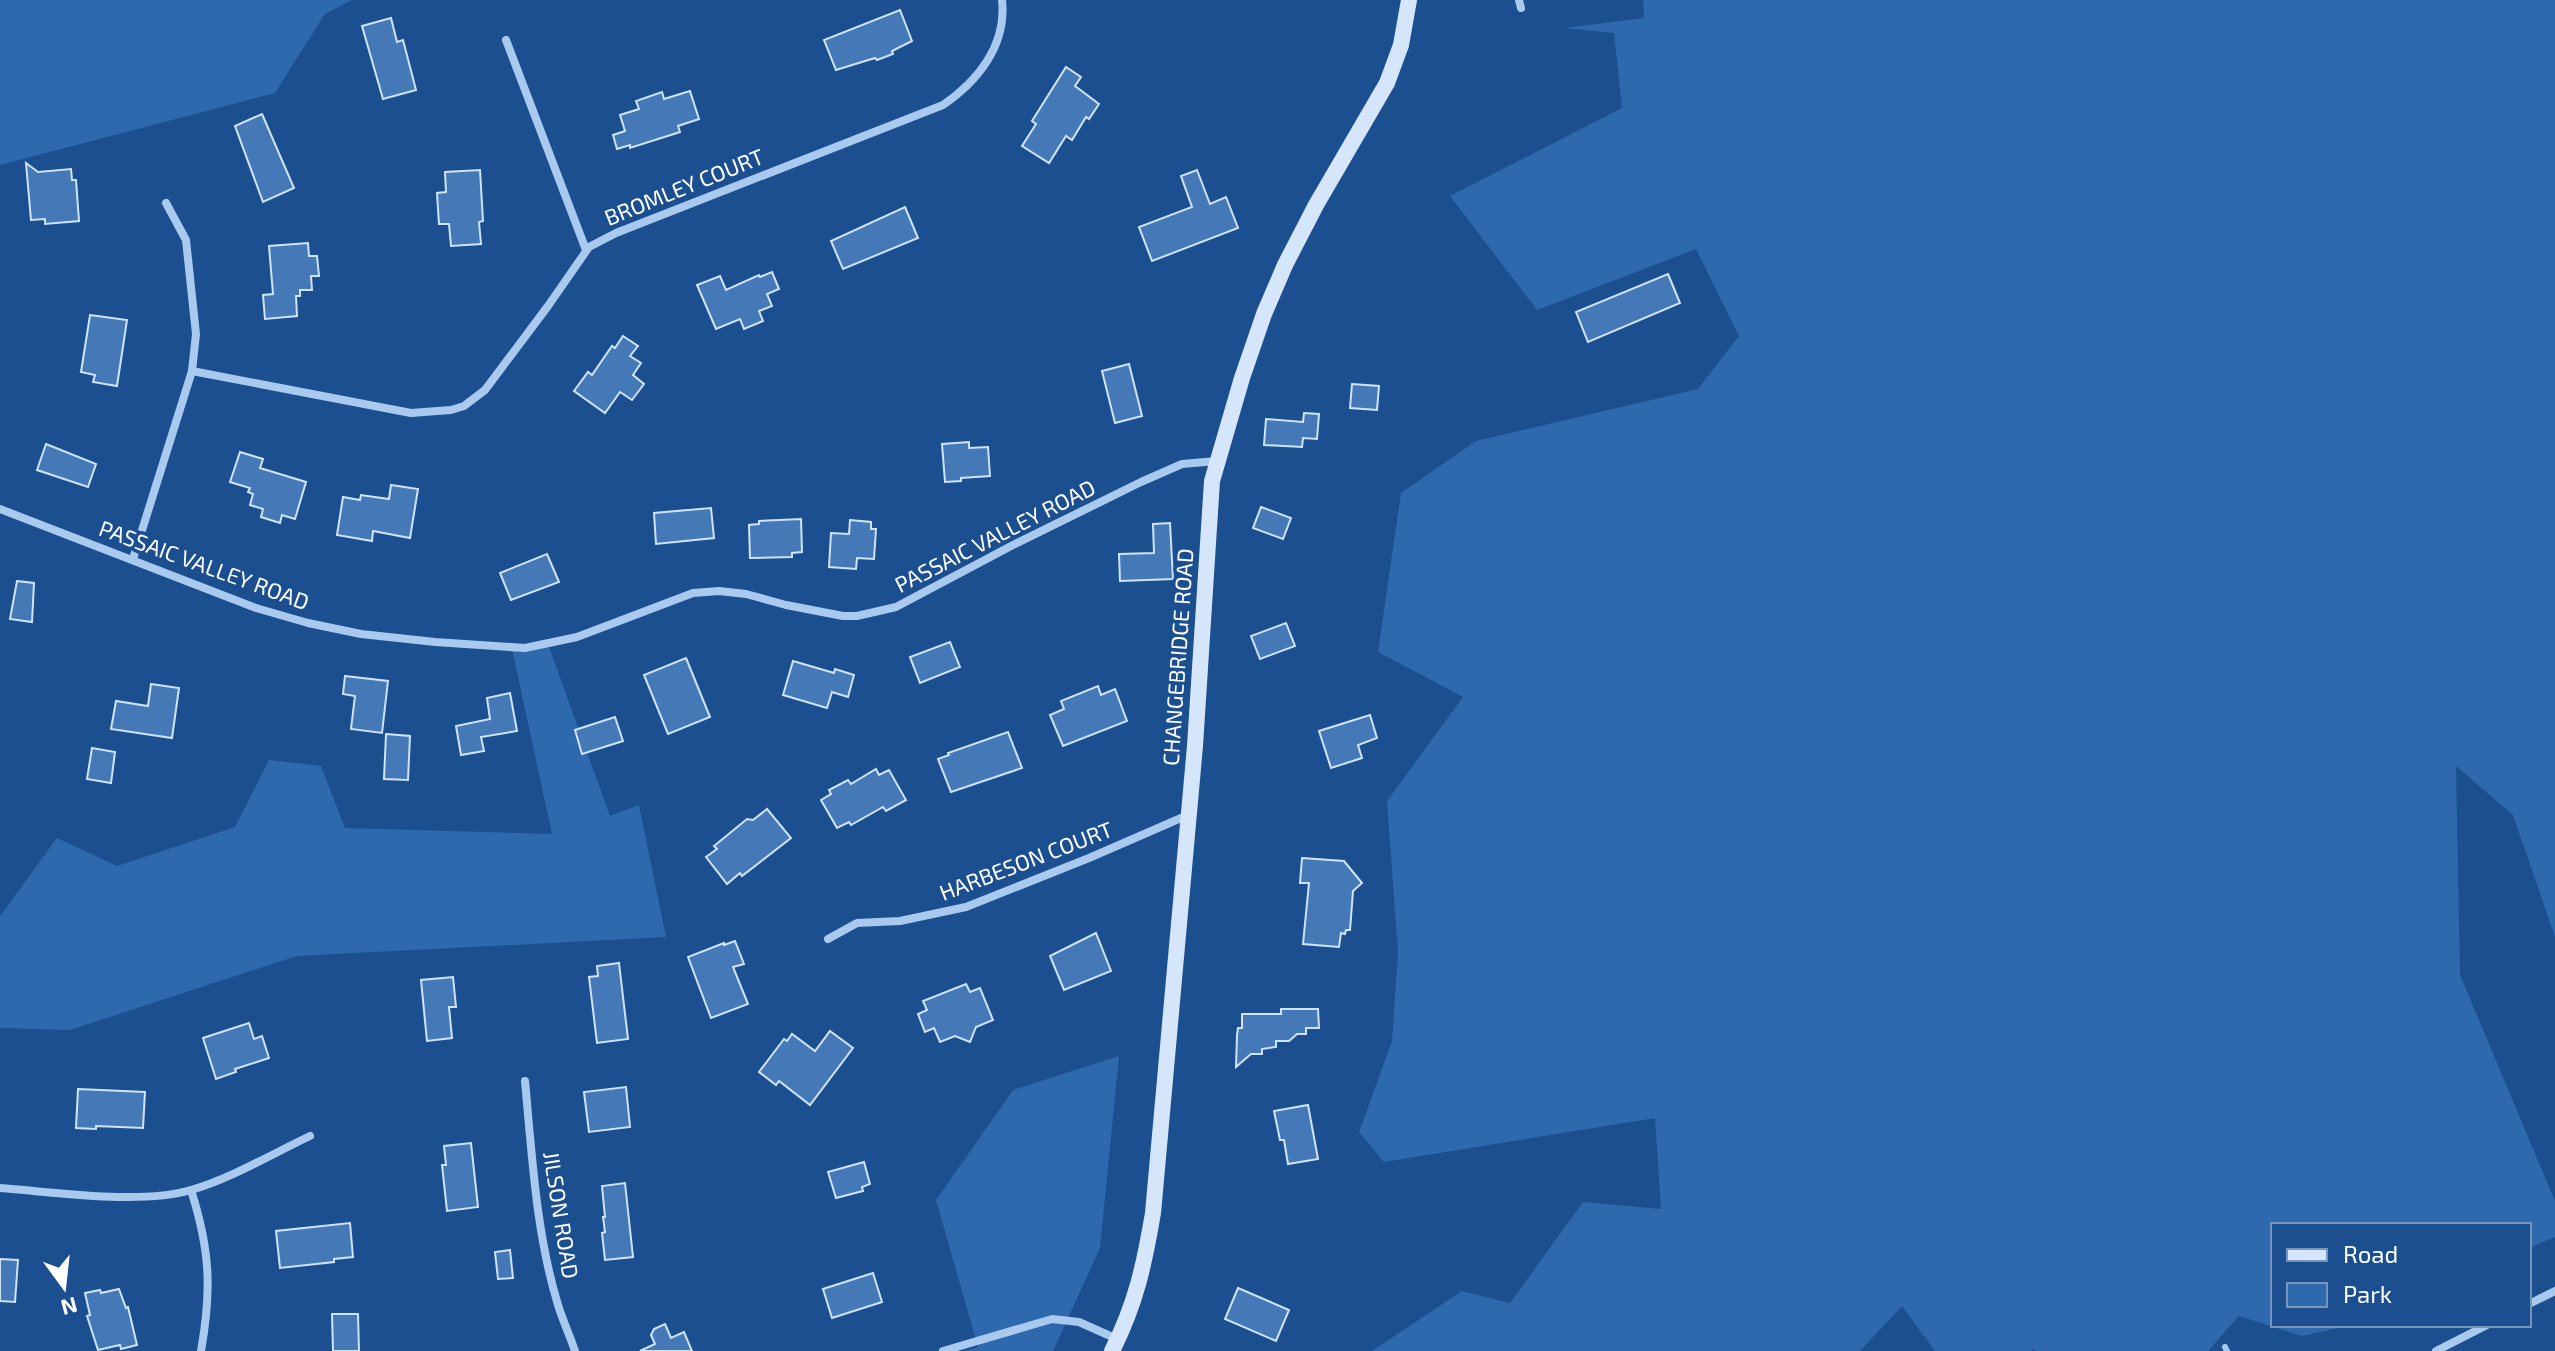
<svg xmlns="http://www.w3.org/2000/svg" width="2555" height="1351" font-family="'Exo 2',sans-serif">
<rect width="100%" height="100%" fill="#1b4f8f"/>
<g fill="#2e69ad">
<path d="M0 0H352L325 14 275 93 0 165Z"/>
<path d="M1643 0H2555V937L2513 815 2456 766 2460 975 2555 1201V1237L2529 1248V1225H2273V1325H2352L2302 1336 2239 1316 2208 1351H2037L2032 1349V1351H1935L1902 1306 1860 1351H1372L1462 1291 1510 1303 1583 1202 1661 1209 1655 1118 1384 1162 1359 1132 1392 1041 1398 952 1387 801 1463 697 1378 652 1401 493 1476 441 1698 389 1739 336 1696 249 1537 310 1450 196 1622 108 1614 33 1564 28 1644 18Z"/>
<path d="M548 644 610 816 639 805 666 937 297 956 70 1030 0 1028V916L57 838 117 866 235 827 269 760 321 766 345 828 552 834 512 649Z"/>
<path d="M1119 1056 1100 1248 1053 1351H965L978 1347 936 1200 1013 1090Z"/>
</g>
<g fill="#4478b7" stroke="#cfe3fa" stroke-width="2">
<path d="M900 10 912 41 892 51 893 54 877 60 875 58 836 70 824 40Z"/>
<path d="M391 18 397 42 403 40 416 90 383 99 362 26Z"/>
<path d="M1066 67 1081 77 1075 86 1099 104 1089 119 1086 117 1072 140 1066 136 1049 163 1022 146 1036 124 1032 121Z"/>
<path d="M690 91 699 119 678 126 680 132 630 148V145L617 149 613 135 625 131 620 115 639 109 636 101 662 92 664 99Z"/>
<path d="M262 114 294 188 263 202 235 126Z"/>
<path d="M26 163 38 172 71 169 72 180H76L79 221 45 224V219L31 220Z"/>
<path d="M480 170 483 221 479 222 481 244 451 246 449 224H439L437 193 446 192 445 172Z"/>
<path d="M1197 170 1210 204 1226 197 1238 228 1152 261 1139 227 1192 207 1181 176Z"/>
<path d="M905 207 918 238 843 269 831 241Z"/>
<path d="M308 243 309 256H317L319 276H311L312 290H300V296H296L297 316 265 319 263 295 273 294 269 246Z"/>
<path d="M772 272 779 289 767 294 772 306 759 311 763 321 744 329 740 319 716 329 697 285 720 276 726 290 759 275 760 277Z"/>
<path d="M1668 274 1680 303 1588 342 1576 312Z"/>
<path d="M90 315 127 320 117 386 93 382 95 375 81 372Z"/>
<path d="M623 336 638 346 630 356 641 363 633 375 644 384 632 400 620 392 605 413 574 391 588 372 592 375 612 346 615 348Z"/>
<path d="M1129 364 1142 416 1115 423 1102 371Z"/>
<path d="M1352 384 1379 386 1377 410 1350 408Z"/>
<path d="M1304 413 1319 414 1317 439 1303 438 1302 447 1264 445 1266 419 1303 422Z"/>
<path d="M969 442V448L988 447 990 476 961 478V481L945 482 942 444Z"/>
<path d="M46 444 96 464 88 487 37 470Z"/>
<path d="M240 452 263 459 260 468 306 482 295 519 282 515 280 523 261 517 263 509 250 505 253 494 248 492 250 488 230 482Z"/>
<path d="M391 485 418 489 410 538 373 531 372 541 337 535 343 497 360 500 361 495 389 499Z"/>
<path d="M1261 507 1291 518 1283 539 1253 528Z"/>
<path d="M711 508 714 538 656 544 654 513Z"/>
<path d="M801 519 802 552 792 553V557L750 558 749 525 759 524V521Z"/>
<path d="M850 520 871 522V529H876L874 559 857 558 856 569 829 567 831 533 849 534Z"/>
<path d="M1170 523 1173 579 1120 581 1119 554 1154 553 1153 524Z"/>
<path d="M547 554 559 582 511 600 500 573Z"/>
<path d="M17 581 34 583 32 622 10 619Z"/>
<path d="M1286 623 1295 646 1260 659 1251 636Z"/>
<path d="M950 642 960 667 920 683 910 657Z"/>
<path d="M686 658 710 717 668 734 644 675Z"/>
<path d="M793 661 834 673 835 669 854 675 848 697 832 692 827 708 783 695Z"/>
<path d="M345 676 388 681 382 733 351 729 355 696 343 694Z"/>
<path d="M151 684 179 688 172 738 111 729 116 701 148 706Z"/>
<path d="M1098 686 1101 695 1115 689 1127 721 1063 746 1050 715 1064 709 1061 701Z"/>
<path d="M510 693 517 731 481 737 484 751 461 755 456 726 490 719 487 698Z"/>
<path d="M1370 715 1377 738 1358 745 1362 758 1331 768 1319 731Z"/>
<path d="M615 717 623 741 582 754 575 730Z"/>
<path d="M1008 732 1022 768 951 792 938 759 949 755 948 753Z"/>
<path d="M386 734 410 736 408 780 384 779Z"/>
<path d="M92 748 115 752 111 783 87 779Z"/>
<path d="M876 769 879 775 889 770 906 800 886 811 883 807 851 825 849 822 837 828 821 800 831 794 829 790 848 780 851 784Z"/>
<path d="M767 809 791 838 742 876 740 873 727 884 706 857 717 849 714 846 747 819 753 820Z"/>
<path d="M1302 858 1344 861 1362 883 1353 891 1350 930H1346L1345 934 1341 933 1339 947 1303 944 1309 883H1300Z"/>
<path d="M1096 933 1111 971 1064 990 1050 956Z"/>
<path d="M735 941 744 964 733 967 748 1004 711 1018 688 957 724 943V945Z"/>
<path d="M619 963 628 1039 597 1043 589 977 598 976 597 966Z"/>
<path d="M453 977 456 1007H449L452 1038 427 1041 421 980Z"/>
<path d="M966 984 970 992 980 988 993 1020 976 1027 970 1042 955 1036 940 1042 934 1028 925 1032 918 1014 927 1010 923 1001Z"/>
<path d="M1281 1009H1318L1319 1028H1306V1034H1297L1289 1041H1276V1047L1262 1049V1054H1251L1236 1067 1237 1035 1238 1028H1242V1014H1281Z"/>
<path d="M249 1023 254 1039 262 1036 269 1058 235 1069 236 1072 216 1079 203 1038Z"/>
<path d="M830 1031 853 1048 810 1105 779 1081 776 1085 759 1072 784 1039 787 1041 792 1034 815 1051Z"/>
<path d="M626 1087 630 1127 589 1132 584 1092Z"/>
<path d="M78 1089 145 1092 143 1128 96 1126V1129L76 1128Z"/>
<path d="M1308 1105 1318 1159 1288 1164 1284 1140H1280L1274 1111Z"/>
<path d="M471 1143 478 1207 447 1211 442 1165H446L444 1146Z"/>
<path d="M864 1162 870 1184 862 1187 863 1191 836 1198 828 1172Z"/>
<path d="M625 1183 633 1257 605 1260 602 1233 605 1232 603 1217H605L602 1186Z"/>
<path d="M350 1223 353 1257 334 1259V1262L280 1268 276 1231Z"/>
<path d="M510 1250 513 1278 498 1279 495 1252Z"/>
<path d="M0 1259 18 1260 15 1302 0 1301Z"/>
<path d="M873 1273 882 1302 832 1318 823 1289Z"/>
<path d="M1238 1288 1289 1310 1276 1341 1225 1319Z"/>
<path d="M119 1289 126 1308 128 1307 137 1345 121 1349 120 1345 98 1350 87 1316 90 1315 85 1293 100 1290 101 1293Z"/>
<path d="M332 1314H358L359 1351H333Z"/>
<path d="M665 1324 671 1338 684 1332 692 1351H640L655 1344 651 1335 654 1329Z"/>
</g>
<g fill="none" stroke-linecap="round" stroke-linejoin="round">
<path stroke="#a9c9ee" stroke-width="6" d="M2225 1347 2227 1351"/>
<g stroke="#a9c9ee" stroke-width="8">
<path d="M1519 0 1521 8"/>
<path d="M506 40 586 250"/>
<path d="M192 371 411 413 451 410 464 406 485 390 548 306 589 247 616 233 943 105C978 81 1007 45 1002 0"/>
<path d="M0 509 256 608 308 623 361 634 435 642 525 648 577 637 693 593 719 591 746 594 786 605 843 616H857L896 607 1013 545 1141 482 1182 464 1217 461"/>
<path d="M133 559 192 371 196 334 186 240 166 203"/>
<path d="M828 939 857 923 900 921 966 907 1089 858 1188 815"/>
<path d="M525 1081C532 1155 536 1233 558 1305 563 1321 570 1336 575 1351"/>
<path d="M0 1188C55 1192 140 1205 191 1190 228 1180 274 1153 310 1136"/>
<path d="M191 1190C210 1250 212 1289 201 1351"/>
<path d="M2529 1304 2555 1291"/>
<path d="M943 1351 1052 1319 1079 1322 1117 1339"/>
<path d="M2436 1351 2487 1325"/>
</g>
<path stroke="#d6e6fa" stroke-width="16" d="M1112 1351C1136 1303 1144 1266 1153 1213L1195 746 1212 481 1242 378 1264 314 1285 265 1316 205 1387 83 1401 45 1409 0"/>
</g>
<g text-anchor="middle" stroke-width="7" stroke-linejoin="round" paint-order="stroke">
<g font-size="22" fill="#fff" stroke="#1b4f8f">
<text transform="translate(684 187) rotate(-22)" y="8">BROMLEY COURT</text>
<text transform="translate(995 536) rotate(-27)" y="8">PASSAIC VALLEY ROAD</text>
<text transform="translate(204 565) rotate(20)" y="8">PASSAIC VALLEY ROAD</text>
<text transform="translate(1178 657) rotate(-86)" y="8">CHANGEBRIDGE ROAD</text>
<text transform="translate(1026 861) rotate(-21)" y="8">HARBESON COURT</text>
<text transform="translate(561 1215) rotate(81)" y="8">JILSON ROAD</text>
</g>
</g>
<rect x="2271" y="1223" width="260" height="104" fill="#1b4f8f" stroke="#7695bc" stroke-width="2"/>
<rect x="2287" y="1249" width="40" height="12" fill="#d6e6fa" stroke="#7695bc" stroke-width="2"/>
<text x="2343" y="1263" font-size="24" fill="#ffffff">Road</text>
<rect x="2287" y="1283" width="40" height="24" fill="#2e69ad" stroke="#7695bc" stroke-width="2"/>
<text x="2343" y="1303" font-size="24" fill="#ffffff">Park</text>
<g transform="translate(64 1287) rotate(165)" stroke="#1b4f8f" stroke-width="6" paint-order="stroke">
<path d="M0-6L14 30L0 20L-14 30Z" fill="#ffffff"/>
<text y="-12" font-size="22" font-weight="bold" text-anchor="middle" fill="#ffffff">N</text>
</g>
</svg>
